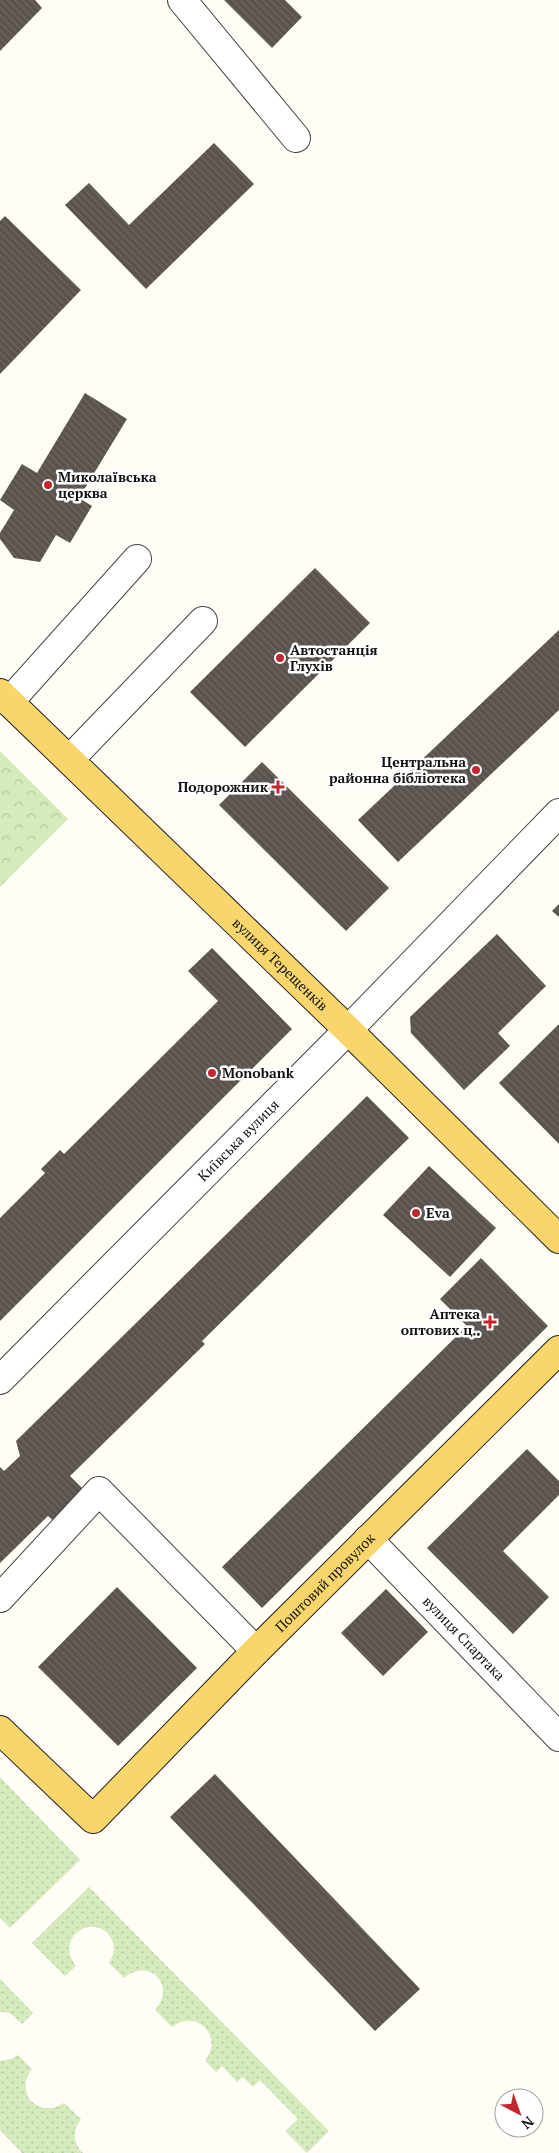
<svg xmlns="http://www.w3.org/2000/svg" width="559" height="2153" font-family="'PT Serif',serif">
<defs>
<pattern id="grass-dots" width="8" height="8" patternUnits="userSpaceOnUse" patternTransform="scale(1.25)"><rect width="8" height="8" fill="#d5ebbd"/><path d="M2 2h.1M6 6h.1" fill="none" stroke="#b6c8a1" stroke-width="1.8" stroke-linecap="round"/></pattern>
<pattern id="park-crowns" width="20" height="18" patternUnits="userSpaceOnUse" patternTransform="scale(1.25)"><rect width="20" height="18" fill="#d5ebbd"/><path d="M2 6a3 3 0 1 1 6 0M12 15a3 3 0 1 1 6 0" fill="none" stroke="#b6c8a1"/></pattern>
<pattern id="building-back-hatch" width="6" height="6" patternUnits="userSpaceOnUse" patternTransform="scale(1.25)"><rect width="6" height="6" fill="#5a524d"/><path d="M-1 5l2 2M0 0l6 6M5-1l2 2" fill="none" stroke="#6d6662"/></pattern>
</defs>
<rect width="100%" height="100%" fill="#fffdf5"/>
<g fill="url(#grass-dots)">
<path d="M0 1777 80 1860 10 1928 0 1918Z"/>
<path d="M89 1887 329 2131 307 2153 285 2131 298 2119 260 2080 253 2087 243 2077 237 2082 222 2066 216 2072 205 2061C224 2036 197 2008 172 2027L155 2010C177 1985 149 1957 124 1978L109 1963C114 1955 116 1947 111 1938 95 1911 53 1937 76 1966L65 1976 32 1943Z"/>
<path d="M0 1979 33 2013 22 2024 10 2013 0 2012Z"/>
<path d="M18 2055 32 2069C24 2079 24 2088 29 2099 40 2110 51 2111 64 2103L81 2119C72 2131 73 2143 83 2153H22L0 2130V2061L11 2059Z"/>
</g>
<path fill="url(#park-crowns)" d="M0 751 68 819 0 887Z"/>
<g fill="url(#building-back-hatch)">
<path d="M0 0H35L42 8 0 51Z"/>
<path d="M224 0H285L302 17 272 48Z"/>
<path d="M214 143 254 184 146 289 65 205 89 183 129 225Z"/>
<path d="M5 216 81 290 0 374V221Z"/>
<path d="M85 393 127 419 79 498 92 506 70 543 56 535 40 562 14 558 0 539V533L14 510 0 500 22 464 37 473Z"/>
<path d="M315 568 370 623 245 747 190 692Z"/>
<path d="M559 630V710L398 862 358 820Z"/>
<path d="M262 762 389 888 346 931 219 805Z"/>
<path d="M559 904V917L552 911Z"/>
<path d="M497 934 546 986 498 1033 510 1046 464 1090 411 1033 410 1017Z"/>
<path d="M212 948 292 1029 0 1321V1218L45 1173 41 1169 60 1150 64 1154 218 1001 188 971Z"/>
<path d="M559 1024V1144L499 1083Z"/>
<path d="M367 1096 409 1138 202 1341 205 1344 70 1476 85 1491 55 1522 48 1516 0 1563V1467L4 1471 20 1456 16 1441Z"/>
<path d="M429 1166 496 1228 450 1277 383 1215Z"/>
<path d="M481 1258 548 1326 262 1608 222 1567 467 1326 440 1299Z"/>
<path d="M527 1449 559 1481V1495L503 1551 549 1597 513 1634 427 1548Z"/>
<path d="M117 1587 197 1668 118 1746 38 1667Z"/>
<path d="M386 1589 428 1632 383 1676 341 1633Z"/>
<path d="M215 1774 420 1989 375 2031 170 1817Z"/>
</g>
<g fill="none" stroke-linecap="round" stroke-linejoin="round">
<defs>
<g id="minor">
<path d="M182 0 296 138"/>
<path d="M9 702 137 559"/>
<path d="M70 759 203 621"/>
<path id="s1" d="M0 1380 348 1030 559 813"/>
<path id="s2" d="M368 1539 559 1737"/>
<path d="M0 1598 99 1491 256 1651"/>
</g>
<g id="major">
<path id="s3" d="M0 693 348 1030 559 1239"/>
<path id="s4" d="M0 1730 93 1819 256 1651 559 1350"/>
</g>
</defs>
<use href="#minor" stroke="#444" stroke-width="30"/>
<use href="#major" stroke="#222" stroke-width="30"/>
<use href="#minor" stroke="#fff" stroke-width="28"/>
<use href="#major" stroke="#f9d66b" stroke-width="28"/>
</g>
<g fill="#c4262e" stroke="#fff" stroke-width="2">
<circle cx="48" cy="485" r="5"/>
<circle cx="280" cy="658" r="5"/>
<circle cx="476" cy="770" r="5"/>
<path d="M275.5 779.5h5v5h5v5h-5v5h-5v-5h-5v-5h5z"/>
<circle cx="212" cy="1073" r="5"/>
<circle cx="416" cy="1213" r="5"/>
<path d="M487.5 1314.5h5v5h5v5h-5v5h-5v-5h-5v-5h5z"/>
</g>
<g text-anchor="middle" stroke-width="5" stroke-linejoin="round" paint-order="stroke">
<g font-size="14" font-weight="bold" fill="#111" stroke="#fff" text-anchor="start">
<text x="58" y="482">Миколаївська<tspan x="58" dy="16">церква</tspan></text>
<text x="290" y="655">Автостанція<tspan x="290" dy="16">Глухів</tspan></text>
<text x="466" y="767" text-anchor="end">Центральна<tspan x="466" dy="16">районна бібліотека</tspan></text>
<text x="268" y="792" text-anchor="end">Подорожник</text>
<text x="222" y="1078">Monobank</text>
<text x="426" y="1218">Eva</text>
<text x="480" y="1319" text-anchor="end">Аптека<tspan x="480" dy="16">оптових ц‥</tspan></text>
</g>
<g font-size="14" fill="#111" stroke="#fff">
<text dy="5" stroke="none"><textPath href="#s3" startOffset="390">вулиця Терещенків</textPath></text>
<text dy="5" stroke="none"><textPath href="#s1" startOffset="338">Київська вулиця</textPath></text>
<text dy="5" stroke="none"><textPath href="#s4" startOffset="460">Поштовий провулок</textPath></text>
<text dy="5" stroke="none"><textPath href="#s2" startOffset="138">вулиця Спартака</textPath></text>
</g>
</g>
<g transform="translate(519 2113) rotate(139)"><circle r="24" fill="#ffffff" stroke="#a0a0a0"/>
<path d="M0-4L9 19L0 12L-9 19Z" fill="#c4262e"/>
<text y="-8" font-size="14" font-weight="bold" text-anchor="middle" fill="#111111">N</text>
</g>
</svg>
